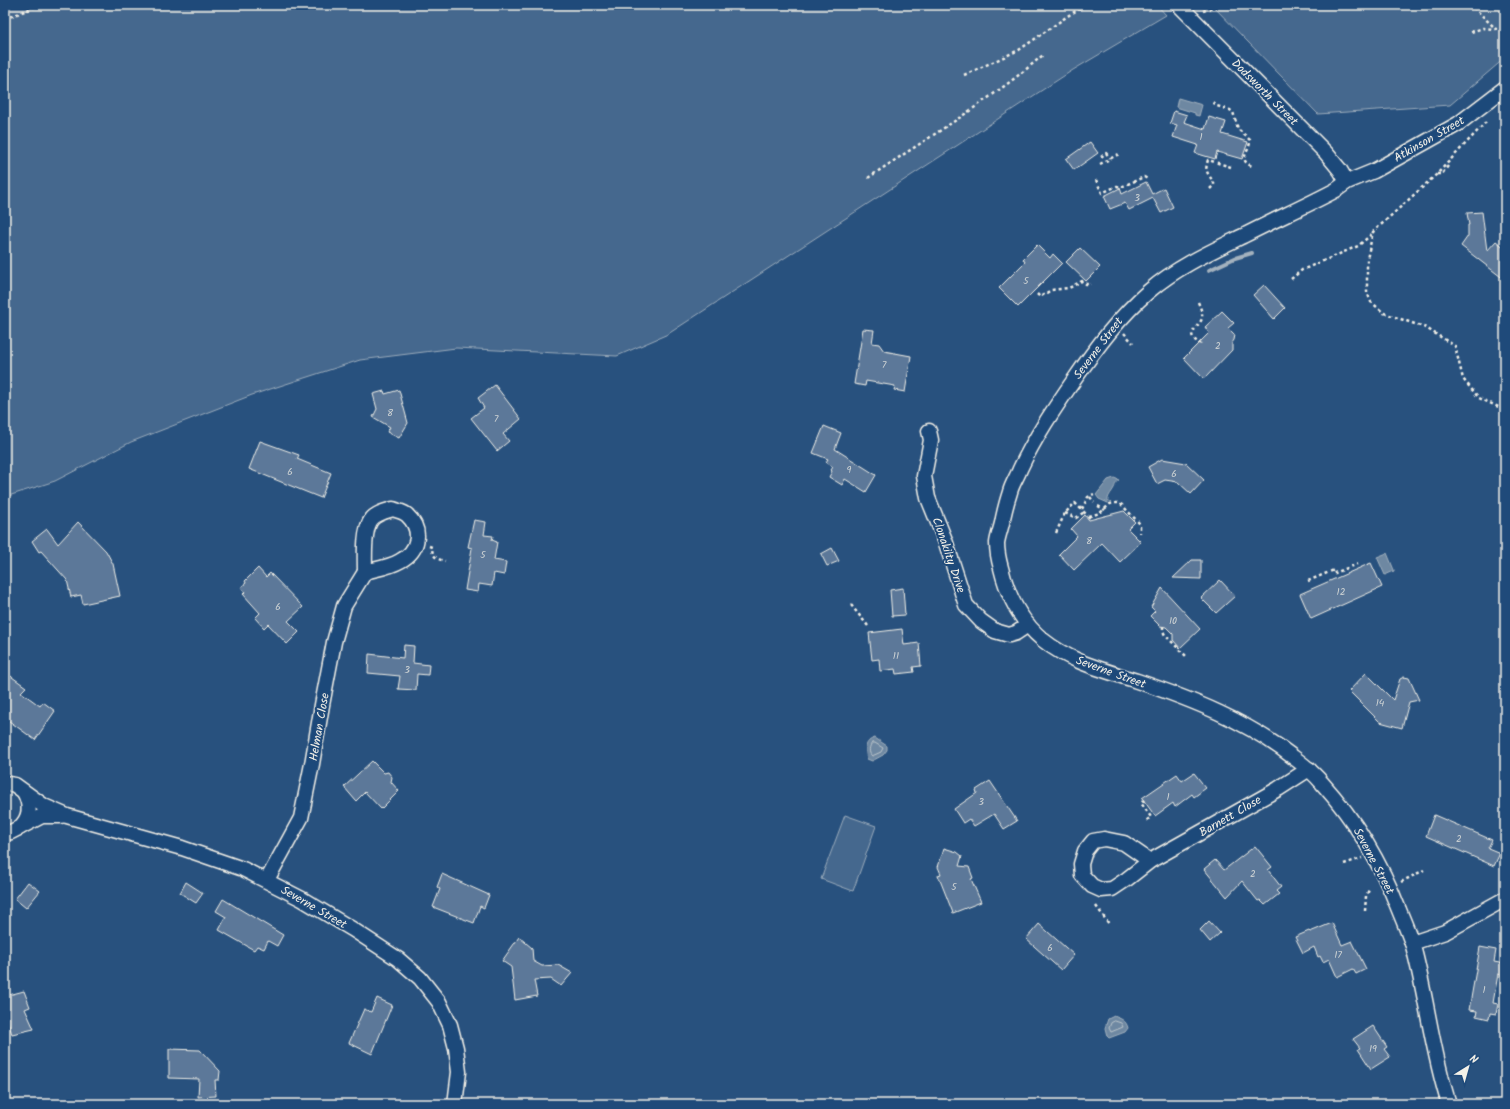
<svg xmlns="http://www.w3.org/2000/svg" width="1510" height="1109" font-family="Kalam,sans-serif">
<rect width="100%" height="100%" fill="#28517e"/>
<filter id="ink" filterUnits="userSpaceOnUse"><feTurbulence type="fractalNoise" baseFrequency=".025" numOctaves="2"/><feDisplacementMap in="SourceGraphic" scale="8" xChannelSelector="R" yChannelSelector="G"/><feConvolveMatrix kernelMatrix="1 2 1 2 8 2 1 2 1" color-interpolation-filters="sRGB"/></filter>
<g filter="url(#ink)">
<g fill="#45688e" stroke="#9cacbb">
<path d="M5 5H1157L1166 15 1073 70 668 334 617 356 456 348 360 360 252 395 131 442 55 481 5 497Z"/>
<path d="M1212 5H1505V58L1450 105 1318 114Z"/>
<path d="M845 815 876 826 853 891 821 879Z"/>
</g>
<g fill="#6e88a2" stroke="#a4b2be">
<path d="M1178 98 1202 105 1199 116 1195 115V113L1176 107Z"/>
<path d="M1114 478 1119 480C1115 482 1116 484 1114 488 1111 494 1107 496 1108 503L1099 499 1096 495 1108 480Z"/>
<path d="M1387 553 1394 570V571L1385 575 1377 557Z"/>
<path d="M875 738 887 746V750L883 755 872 761 867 759C865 750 864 741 875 738Z"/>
<path d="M1114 1016C1121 1019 1126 1020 1128 1028L1125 1032 1109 1038 1107 1036 1105 1028 1108 1019Z"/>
</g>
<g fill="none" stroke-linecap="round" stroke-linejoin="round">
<g stroke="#bec7cc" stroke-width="1">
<path d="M872 743H875L883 748 881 752 872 756C868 753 869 746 872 743Z"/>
<path d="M1115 1021 1121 1023 1123 1027 1111 1032 1109 1028 1111 1023Z"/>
</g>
<path stroke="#a4b2be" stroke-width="4" d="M1209 270 1235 258 1252 253"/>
</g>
<g fill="#5b7899" stroke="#f4f1e8">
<path d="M1174 111 1187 115 1184 122 1205 129 1209 117 1226 122 1222 134 1248 142 1242 159 1217 152 1215 159 1195 153 1198 145 1173 137 1177 125 1170 123Z"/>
<path d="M1090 142 1098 153 1074 170 1066 159Z"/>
<path d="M1146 182 1152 194 1164 188 1173 207 1161 213 1153 198 1129 210 1125 203 1110 209 1104 196 1120 188 1122 194Z"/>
<path d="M1482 212 1487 251 1496 241 1505 248V280L1461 246 1468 236V225H1469L1467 213Z"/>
<path d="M1037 245 1050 258 1053 254 1062 263 1018 307 999 288 1025 262 1023 259Z"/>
<path d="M1080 248 1100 267 1086 281 1066 262Z"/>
<path d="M1264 285 1285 308 1274 319 1253 295Z"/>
<path d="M1222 311 1234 323 1228 328 1235 335 1234 340 1232 343V350L1204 379 1184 358 1209 333 1205 327Z"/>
<path d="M863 329 874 330 872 343 879 344 884 351 911 356 905 392 894 390 895 386 866 381 865 386 854 384Z"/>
<path d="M495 385 521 419 503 434 509 441 497 451 471 418 484 408 478 398Z"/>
<path d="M399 390 408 423 399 438 387 432 390 427 373 417 377 409 373 394 384 391 385 394Z"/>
<path d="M824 426 841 433 835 449 876 475 866 492 845 479 842 485 829 477 832 471 831 470 833 467 826 462 828 459 813 453Z"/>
<path d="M260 441 299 455 297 459 331 473 321 498 249 469Z"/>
<path d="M1162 459 1186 463 1204 480 1191 494 1178 482 1165 480 1157 484 1148 467Z"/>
<path d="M1124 511 1135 522 1128 529 1141 542 1120 562 1102 543 1074 570 1059 554 1077 536 1071 529 1085 515 1089 520Z"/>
<path d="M474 520 486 522 484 535 493 536 492 540 497 542 494 560 506 562 504 575 494 573 492 586 479 584 478 592 465 590 472 548 468 547Z"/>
<path d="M78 522 106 551 113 564 120 596 83 604 81 595 71 597 67 580 41 551 39 552 32 541 47 529 58 544Z"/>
<path d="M832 548 839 561 827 566 821 554Z"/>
<path d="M1192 560H1201V579L1173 578Z"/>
<path d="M1371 563 1382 587 1311 619 1300 594Z"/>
<path d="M258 568 266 577 270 573 303 607 288 621 299 632 287 644 268 624 264 628 255 618 260 613 243 594 245 592 241 587 246 583 245 581Z"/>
<path d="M1220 580 1235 596 1216 613 1201 598Z"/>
<path d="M903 588 905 615 892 616 890 590Z"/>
<path d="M1162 588 1200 629 1180 648 1173 640V634L1166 627 1160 626 1150 616 1155 611 1151 607Z"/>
<path d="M902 629 904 645 919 643 921 666 913 667 914 672 896 674 895 669 880 671 879 659 872 660 869 633Z"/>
<path d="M404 645 414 646 413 663 429 665 428 675 417 674 416 690 398 689 400 676 368 673 369 654 403 658Z"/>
<path d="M5 672 26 687 21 692 40 706 43 702 55 711 35 740 5 718Z"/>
<path d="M1366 673 1393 700 1400 679 1404 677 1409 678 1419 700 1409 702 1402 728 1380 722 1349 691Z"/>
<path d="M372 761 384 773 388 772 392 777 391 782 399 791 381 809 365 792 356 801 344 787Z"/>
<path d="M1194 773 1206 788 1194 797 1192 794 1175 807 1173 803 1155 816 1142 798 1177 774 1182 781Z"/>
<path d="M990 781 1017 821 1004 829 994 814 974 826 969 819 963 823 954 809 977 793 976 790Z"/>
<path d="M1434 815 1492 840 1488 848 1500 853 1494 866 1426 836Z"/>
<path d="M1255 846 1272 867 1268 870 1281 887 1276 891 1279 894 1265 905 1260 900 1258 901 1242 881 1227 897 1204 869 1215 860 1224 870Z"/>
<path d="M944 848 957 852 962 856 959 866 969 867 973 878 971 879 981 902 953 913 938 875 941 874 938 867Z"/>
<path d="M442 874 489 895 484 908 480 906 474 923 433 907 440 889 437 887Z"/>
<path d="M28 882 40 891 26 908 15 899Z"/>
<path d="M186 882 203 893 196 903 180 893Z"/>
<path d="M223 899 283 935 277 946 268 941 264 949 257 946 254 950 219 930 226 917 216 911Z"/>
<path d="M1209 921 1220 933 1210 942 1200 930Z"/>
<path d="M1332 923 1342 945 1352 941 1366 969 1356 974 1353 969 1337 977 1329 959 1323 962 1320 956 1318 957 1314 947 1303 953 1295 937 1309 931 1310 932Z"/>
<path d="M1039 924 1074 955 1061 970 1026 939Z"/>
<path d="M519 937 532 948 533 961 542 966 558 965 572 973 561 986 551 979 534 980 537 996 515 1000 511 967 502 961Z"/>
<path d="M1480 947 1496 950 1494 962 1505 964V976L1498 974 1493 1003 1498 1004 1496 1014 1490 1013 1489 1019 1476 1016 1477 1011 1469 1010Z"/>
<path d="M24 991 30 1007 25 1009 34 1029 12 1034 5 1014V996Z"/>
<path d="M377 998 392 1005 372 1054 349 1043 364 1009 371 1012Z"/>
<path d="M1373 1026 1387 1047 1384 1049 1390 1057 1371 1069 1358 1049 1360 1048 1353 1039Z"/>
<path d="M169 1049 200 1050 220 1071 219 1080H215L216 1096 198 1097 199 1079 169 1078Z"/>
</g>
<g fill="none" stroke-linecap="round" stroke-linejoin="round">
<defs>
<g id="street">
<path d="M1179 5 1326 153 1340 170 1347 182"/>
<path d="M929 431 931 440 924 476 928 498 945 540 966 605 981 621 995 631 1009 635 1016 633 1028 625"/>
<path d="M393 509C398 511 404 512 407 515 423 530 419 551 400 561 390 567 376 569 365 572 365 559 363 531 371 520 376 513 386 511 393 509Z"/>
<path d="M5 783 15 785 44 806 67 816 182 848 243 869 302 899 352 929 398 959 420 978 439 1002 450 1025 456 1048 459 1072 455 1104"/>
<path d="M19 828C31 818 31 805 24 792"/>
<path d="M5 833 11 832 42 816H61"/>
<path d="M1150 861 1124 843 1104 839 1093 841 1085 851 1081 864 1082 875 1092 886 1101 890 1112 889 1127 879 1150 861 1278 789 1309 769"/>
<path d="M267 880 301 818 312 764 322 705 334 642 344 606 365 572"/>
<path d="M1412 943 1445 932 1505 899"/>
<path d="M1449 1104C1432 1052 1427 998 1413 946 1409 934 1404 922 1399 910 1381 863 1356 821 1322 783 1314 773 1304 765 1293 757 1247 721 1193 700 1137 681 1104 670 1070 662 1043 640 1020 621 1008 597 1001 568 999 561 997 551 997 543 998 535 1002 526 1003 518 1005 509 1007 501 1010 492 1012 484 1017 477 1020 469 1035 437 1054 409 1074 380 1096 348 1119 317 1149 291 1177 267 1210 252 1243 236 1274 220 1306 206 1336 190L1347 182 1374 171 1458 124 1505 88"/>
</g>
</defs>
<use href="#street" stroke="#f4f1e8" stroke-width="17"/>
<g stroke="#f4f1e8" stroke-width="2.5" stroke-dasharray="3 3" stroke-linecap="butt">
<path d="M1220 5 1233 8"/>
<path d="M1203 11 1221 5"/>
<path d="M5 19 39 5"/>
<path d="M1471 32 1483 28 1496 29 1471 5"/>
<path d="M964 75 1019 50 1072 13 1088 5"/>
<path d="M1213 102 1217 106 1230 110 1233 112 1238 129 1250 140C1251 151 1236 160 1252 166"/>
<path d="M1486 122 1437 174 1373 232 1367 259V292L1371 302 1384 313 1426 328 1455 346 1463 379 1479 398 1503 409H1505"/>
<path d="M1101 157 1106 153 1110 158"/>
<path d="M1100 164 1119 154"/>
<path d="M1437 174H1442L1448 166V162"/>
<path d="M868 178C927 138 989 102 1043 55"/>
<path d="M1096 180 1102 193 1117 186 1121 187 1144 177 1149 180"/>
<path d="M1210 189 1214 185V183C1208 173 1204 172 1208 160L1231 167"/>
<path d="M1291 279 1302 270 1358 246 1373 233"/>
<path d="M1037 294 1040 297 1051 290 1069 288 1082 281 1086 284H1091"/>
<path d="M1198 302C1206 321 1202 318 1192 333 1192 339 1196 341 1201 344"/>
<path d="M1124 333 1133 343"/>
<path d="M1090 497 1094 502"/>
<path d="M1098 506 1105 510"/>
<path d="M1082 509 1088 497 1094 494"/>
<path d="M1065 513 1076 518 1084 512"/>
<path d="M1089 516 1100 513 1110 504 1115 503H1120L1140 524V533"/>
<path d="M1056 533 1065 513 1075 503 1090 518"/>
<path d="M429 546 432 547C432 556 436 559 445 561"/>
<path d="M1308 581 1334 570 1335 573 1357 564"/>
<path d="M851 605 868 626"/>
<path d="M1163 626V631L1165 635 1188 658"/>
<path d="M1144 800 1141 803 1151 817 1146 821"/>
<path d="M1344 864 1362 858"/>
<path d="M1401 882 1424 870"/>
<path d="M1096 906 1109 924"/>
<path d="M1365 911 1366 896 1370 888"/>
</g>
<use href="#street" stroke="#1f4a7a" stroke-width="14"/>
</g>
</g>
<g text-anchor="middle" stroke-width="4" stroke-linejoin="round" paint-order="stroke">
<g font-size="10" fill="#ced3d4">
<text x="1201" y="140">1</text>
<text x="1137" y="201">3</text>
<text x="1026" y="284">5</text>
<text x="1218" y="349">2</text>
<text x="884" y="368">7</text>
<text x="390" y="416">8</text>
<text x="496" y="422">7</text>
<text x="849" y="473">9</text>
<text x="290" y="475">6</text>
<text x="1174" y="477">6</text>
<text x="1089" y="544">8</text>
<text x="483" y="558">5</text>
<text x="1341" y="595">12</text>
<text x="278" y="610">6</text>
<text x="1173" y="624">10</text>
<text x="896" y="659">11</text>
<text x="407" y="673">3</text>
<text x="1380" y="706">14</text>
<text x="1168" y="800">1</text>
<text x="981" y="805">3</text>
<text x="1459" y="842">2</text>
<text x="1253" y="877">2</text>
<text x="954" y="890">5</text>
<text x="1050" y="951">6</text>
<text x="1338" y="958">17</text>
<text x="1484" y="993">1</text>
<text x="1373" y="1052">19</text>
</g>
<g font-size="12" fill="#f4f1e8" stroke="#1f4a7a">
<text transform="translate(1265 92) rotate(45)" y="4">Dodsworth Street</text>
<text transform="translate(1429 139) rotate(-30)" y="4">Atkinson Street</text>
<text transform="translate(1098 348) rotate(-53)" y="4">Severne Street</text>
<text transform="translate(949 555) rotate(71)" y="4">Clonakilty Drive</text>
<text transform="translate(1111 672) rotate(20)" y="4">Severne Street</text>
<text transform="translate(319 727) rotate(-80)" y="4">Helman Close</text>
<text transform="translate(1230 816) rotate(-30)" y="4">Barnett Close</text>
<text transform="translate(1374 861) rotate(62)" y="4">Severne Street</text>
<text transform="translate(314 907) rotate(30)" y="4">Severne Street</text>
</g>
</g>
<rect width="1510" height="1109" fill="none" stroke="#1f4a7a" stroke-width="20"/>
<rect x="10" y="10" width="1490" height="1089" fill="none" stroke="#f4f1e8" stroke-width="1.5" filter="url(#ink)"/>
<g transform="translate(1468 1067) rotate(37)" stroke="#1f4a7a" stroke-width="3" paint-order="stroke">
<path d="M0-3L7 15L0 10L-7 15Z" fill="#f4f1e8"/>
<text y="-6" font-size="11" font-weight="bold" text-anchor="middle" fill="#f4f1e8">N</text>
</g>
</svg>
